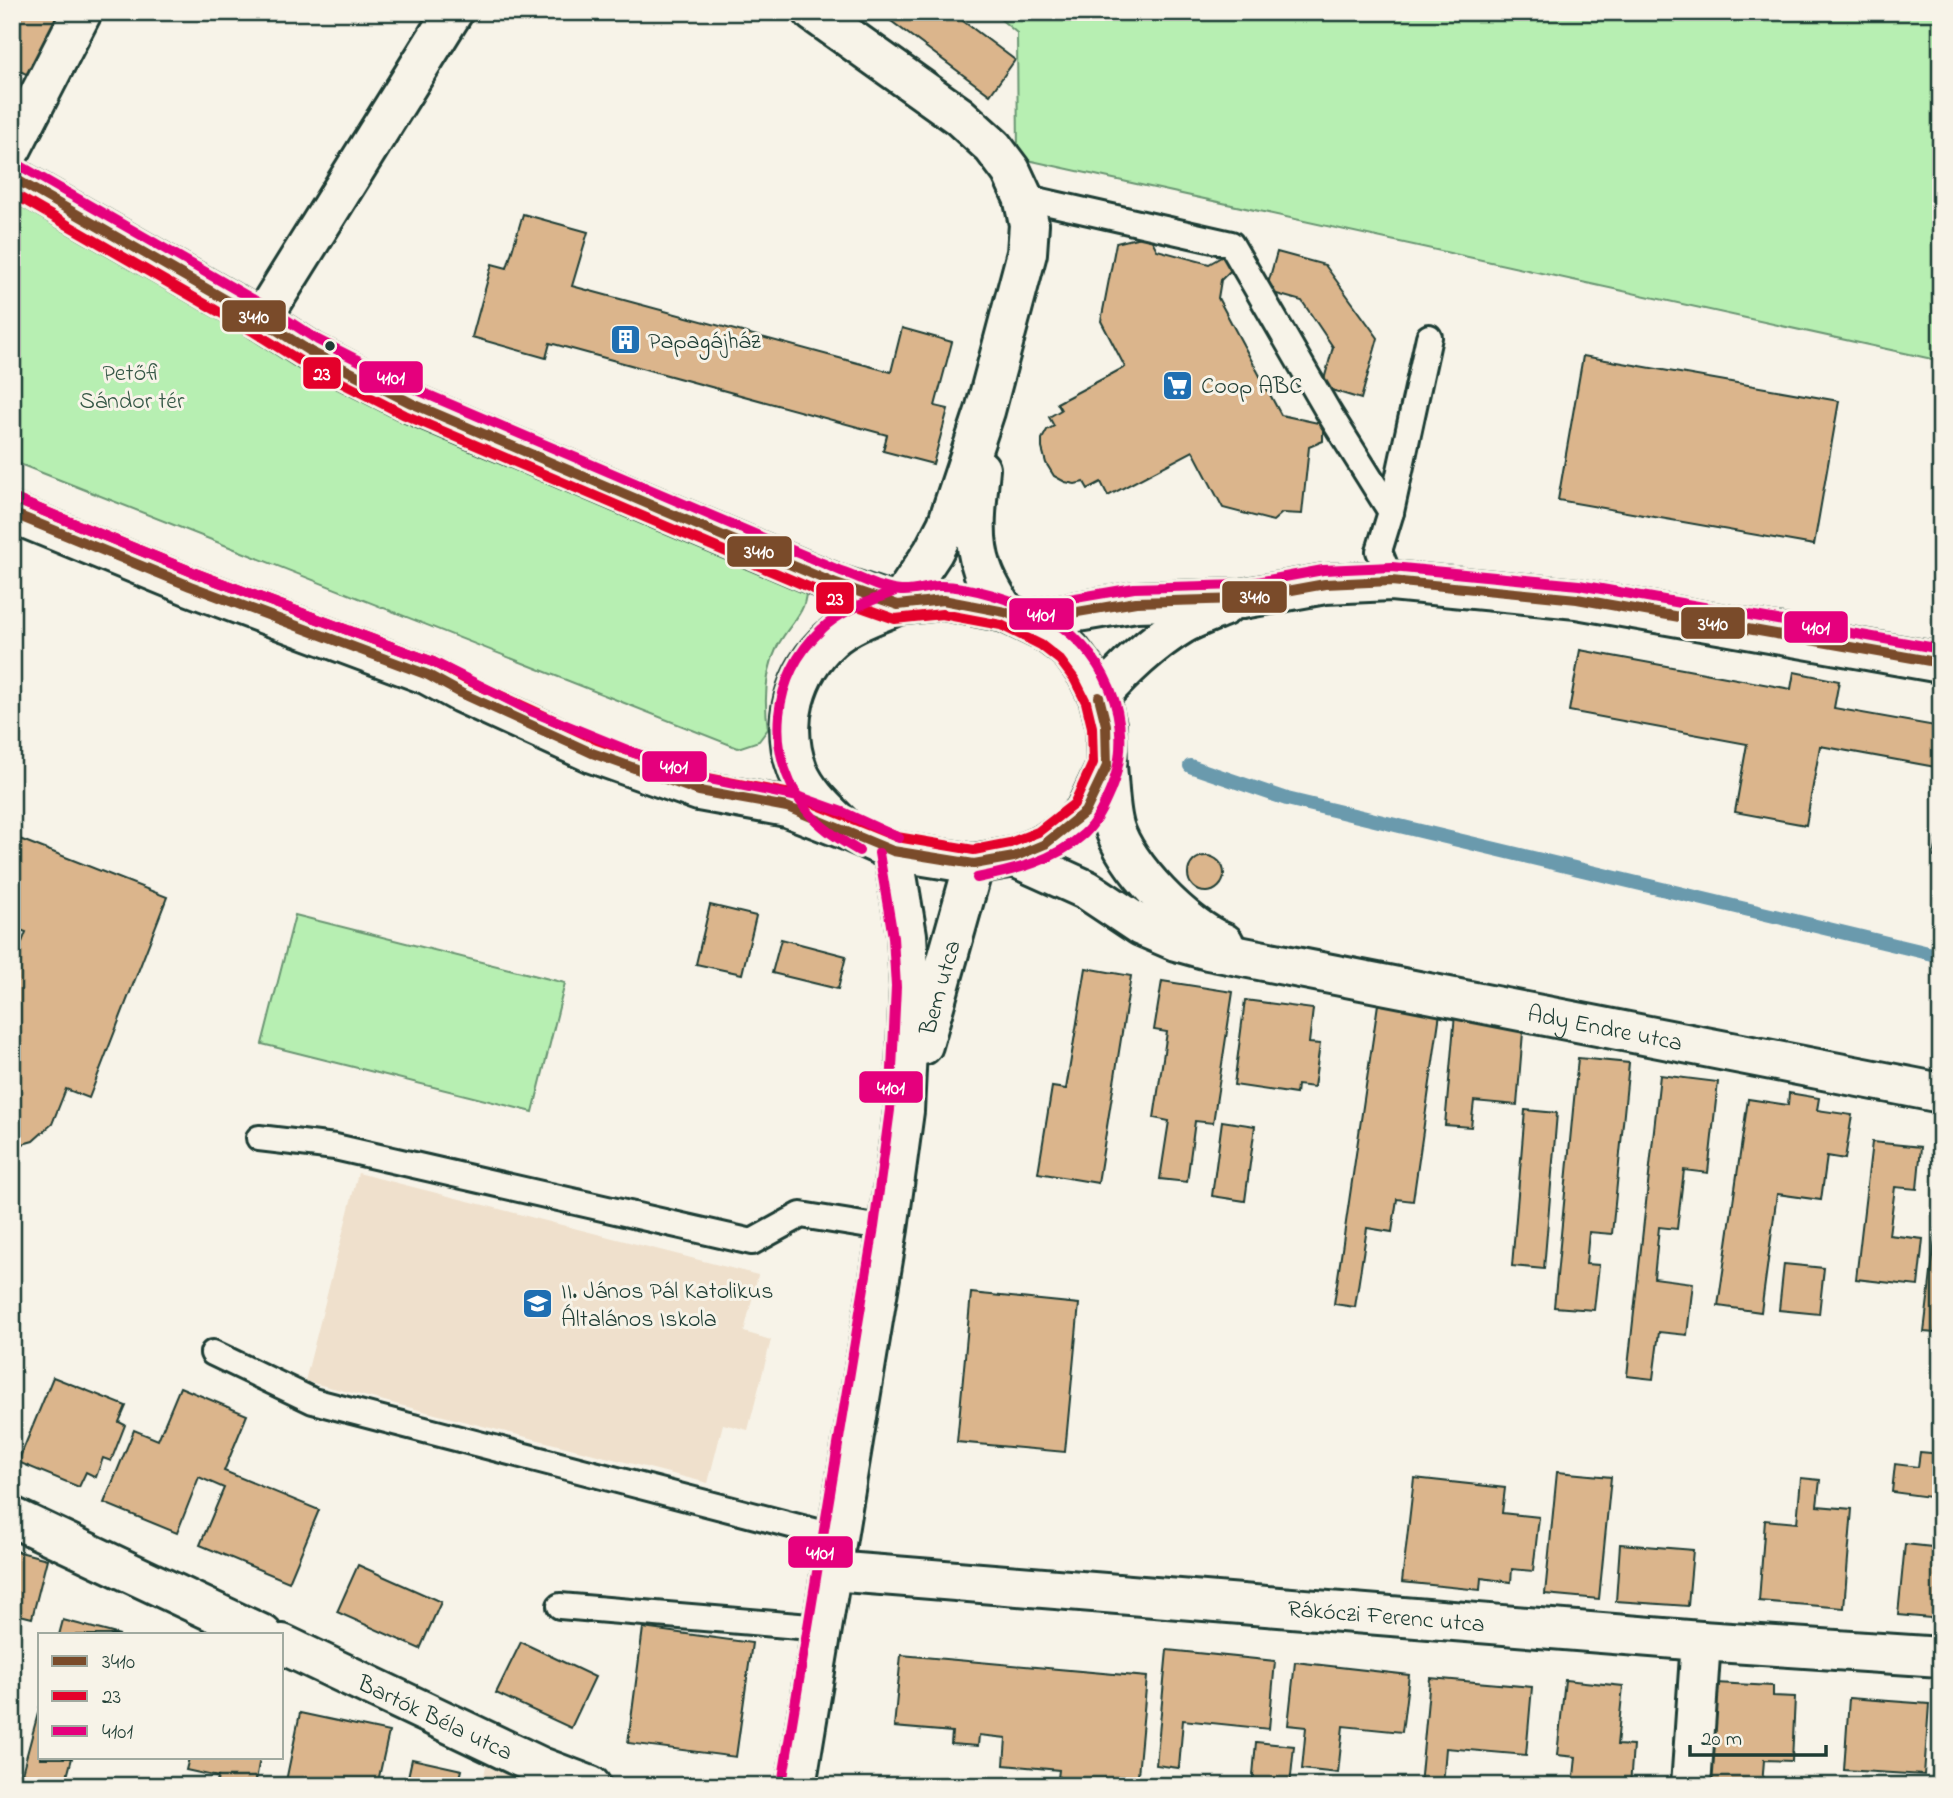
<svg xmlns="http://www.w3.org/2000/svg" width="1953" height="1798" font-family="'Indie Flower',sans-serif">
<rect width="100%" height="100%" fill="#f7f3e8"/>
<filter id="ink" filterUnits="userSpaceOnUse"><feTurbulence type="fractalNoise" baseFrequency=".0143" numOctaves="2"/><feDisplacementMap in="SourceGraphic" scale="14" xChannelSelector="R" yChannelSelector="G"/><feConvolveMatrix kernelMatrix="1 2 1 2 8 2 1 2 1" color-interpolation-filters="sRGB"/></filter>
<g filter="url(#ink)">
<g fill="#efe0cc">
<path d="M358 1173 758 1275 744 1332 771 1340 748 1430 723 1424 708 1483 305 1381Z"/>
<path d="M486 1766 536 1786H482Z"/>
</g>
<g fill="#b7efb2" stroke="#6b9673" stroke-width="2">
<path d="M992 12H1941V361L1018 158 1017 33Z"/>
<path d="M12 189 806 579C809 615 792 618 777 647 765 672 764 701 768 729L759 741 738 748 12 461Z"/>
<path d="M295 915 565 983 533 1112 262 1044Z"/>
</g>
<g fill="none" stroke-linecap="round" stroke-linejoin="round">
<path stroke="#6b9aad" stroke-width="14" d="M1190 766 1287 799 1941 956"/>
</g>
<g fill="#dbb58c" stroke="#1f3d34" stroke-width="2">
<path d="M12 12H63L28 75 12 67Z"/>
<path d="M879 12H951L1015 60 990 95Z"/>
<path d="M523 214 588 232 572 286 891 372 902 328 952 342 935 406 948 409 933 464 883 451 887 435 550 343 546 358 472 337 492 264 507 268Z"/>
<path d="M1149 235 1157 250 1209 264 1223 256 1231 270 1221 280 1218 298 1281 415 1323 424V441L1309 447 1302 514 1282 513 1273 521 1223 508 1193 451 1108 496 1101 482 1088 489 1084 482 1075 484 1065 482 1054 476 1046 463 1042 448V439L1047 430 1054 426 1049 417 1061 410 1057 403 1125 367 1101 321 1116 243Z"/>
<path d="M1277 252 1325 265 1378 338 1361 399 1322 387 1333 347 1302 301 1266 291Z"/>
<path d="M1583 356 1839 401 1814 545 1558 500Z"/>
<path d="M1580 650 1791 689 1794 672 1839 681 1834 708 1941 727V768L1820 746 1806 825 1735 812 1747 744 1569 711Z"/>
<path d="M1941 820V858L1934 857Z"/>
<path d="M12 836 167 897 89 1098 66 1089 52 1124 33 1141 12 1147V967L26 932 12 927Z"/>
<circle cx="1206" cy="874" r="18"/>
<path d="M710 905 756 916 742 974 696 964Z"/>
<path d="M781 939 846 956 838 989 772 973Z"/>
<path d="M1086 968 1131 976 1098 1183 1038 1173 1052 1087 1066 1089Z"/>
<path d="M1162 981 1233 992 1213 1123 1195 1121 1187 1182 1160 1179 1169 1121 1154 1118 1167 1032 1154 1030Z"/>
<path d="M1245 1000 1313 1009 1309 1043 1320 1044 1314 1087 1297 1085 1296 1094 1234 1085Z"/>
<path d="M1378 1004 1440 1013 1413 1201 1397 1199 1392 1232 1367 1228 1355 1307 1334 1304Z"/>
<path d="M1455 1014 1524 1020 1517 1105 1474 1101 1471 1127 1445 1125Z"/>
<path d="M1578 1058 1629 1063 1612 1234 1589 1232 1586 1264 1599 1265 1594 1310 1554 1307Z"/>
<path d="M1660 1075 1718 1082 1708 1173 1684 1170 1677 1229 1659 1227 1654 1278 1693 1283 1687 1335 1659 1332 1653 1379 1627 1376Z"/>
<path d="M1789 1093 1819 1098 1817 1110 1852 1115 1845 1159 1827 1156 1821 1200 1777 1194 1761 1312 1718 1306 1748 1099 1788 1105Z"/>
<path d="M1525 1110 1557 1113 1544 1269 1512 1266Z"/>
<path d="M1222 1121 1255 1126 1245 1201 1212 1196Z"/>
<path d="M1872 1142 1921 1147 1917 1189 1895 1187 1889 1235 1923 1239 1918 1286 1856 1279Z"/>
<path d="M1941 1189V1283L1935 1333 1924 1332Z"/>
<path d="M1784 1264 1824 1268 1819 1314 1779 1310Z"/>
<path d="M971 1293 1079 1304 1065 1452 957 1442Z"/>
<path d="M53 1377 126 1406 119 1422 125 1425 111 1461 103 1458 96 1477 86 1472 79 1487 18 1462Z"/>
<path d="M180 1387 247 1415 224 1471 319 1510 289 1582 200 1545 224 1488 199 1477 177 1533 104 1503 134 1430 158 1440Z"/>
<path d="M1920 1452 1941 1454V1518H1936L1938 1498 1892 1492 1895 1464 1918 1467Z"/>
<path d="M1557 1472 1611 1477 1599 1599 1545 1594Z"/>
<path d="M1414 1478 1505 1488 1502 1513 1539 1517 1533 1571 1512 1569 1511 1582 1481 1578 1480 1590 1402 1582Z"/>
<path d="M1801 1478 1820 1480 1817 1506 1852 1509 1844 1608 1759 1601 1765 1520 1797 1523Z"/>
<path d="M1620 1544 1693 1550 1688 1606 1616 1601Z"/>
<path d="M1905 1544 1941 1548V1619L1898 1615Z"/>
<path d="M12 1550 47 1559 32 1618 12 1613Z"/>
<path d="M358 1565 441 1602 420 1649 337 1612Z"/>
<path d="M63 1620 120 1635H59Z"/>
<path d="M643 1628 752 1643 736 1757 628 1743Z"/>
<path d="M521 1642 595 1677 571 1728 496 1693Z"/>
<path d="M1167 1650 1275 1661 1269 1729 1183 1720 1179 1768 1156 1765Z"/>
<path d="M901 1655 1147 1677 1137 1786H1057L1059 1770 1004 1765 1006 1738 979 1735 978 1746 951 1744 952 1732 894 1727Z"/>
<path d="M1295 1662 1409 1675 1402 1732 1343 1726 1338 1773 1302 1769 1306 1727 1288 1725Z"/>
<path d="M1430 1678 1532 1687 1526 1755 1446 1748 1443 1786H1420Z"/>
<path d="M1565 1680 1623 1686 1617 1745 1633 1746 1630 1786H1573L1576 1757 1557 1755Z"/>
<path d="M1715 1683 1773 1686V1696L1795 1697 1792 1761 1764 1760 1762 1786H1711Z"/>
<path d="M1849 1698 1929 1704 1924 1775 1844 1770Z"/>
<path d="M40 1706V1758H72L65 1784 22 1773Z"/>
<path d="M300 1713 389 1732 377 1786H285Z"/>
<path d="M1256 1742 1294 1746 1290 1786H1252Z"/>
<path d="M189 1758H260L255 1786H216L218 1777 186 1770Z"/>
<path d="M412 1759 462 1770 458 1786H406Z"/>
</g>
<g fill="none" stroke-linecap="round" stroke-linejoin="round">
<defs>
<g id="service">
<path d="M1023 197 1231 244 1329 413 1391 512"/>
<path d="M1391 581 1379 551 1391 512 1429 337"/>
<path d="M259 1138 335 1147 752 1242 801 1215 888 1229"/>
<path d="M213 1353 313 1401 837 1537"/>
<path d="M560 1606 822 1628"/>
</g>
<g id="minor">
<path d="M813 12 959 116 993 147 1011 171 1023 197 1029 224 1027 253 985 411 947 525 933 552 898 605"/>
<path d="M12 148 82 12"/>
<path d="M261 320 453 12"/>
<path d="M980 469C977 501 971 537 982 568 987 584 996 598 1005 612"/>
<path d="M1107 766C1109 785 1109 807 1114 826 1125 866 1186 928 1224 943"/>
<path id="s1" d="M1014 857 1087 890 1141 926 1176 941 1208 950 1941 1093"/>
<path id="s2" d="M923 1045 974 864"/>
<path d="M12 1517 263 1635"/>
<path id="s3" d="M832 1571 1701 1641 1941 1657"/>
<path id="s4" d="M282 1644 541 1767 591 1786"/>
<path d="M796 1786 888 1229 904 1111 910 987 907 935 893 851"/>
<path d="M1691 1786 1701 1641"/>
</g>
<g id="secondary">
<path d="M12 177 261 320 311 352 411 403 836 584 898 605 943 600 1005 612 1048 633 1070 650 1087 673 1099 697 1106 725 1107 766 1085 812 1069 827 1045 844 1014 857 974 864 893 851 846 830 787 807 699 791 592 753 461 693 428 675 190 586 12 513"/>
<path d="M1025 621 1136 602 1242 599 1325 584 1391 581 1577 599 1941 663"/>
<path d="M1099 697C1124 670 1151 643 1183 624 1196 617 1211 612 1224 606"/>
<path d="M842 826C826 810 807 793 798 771 780 725 794 672 831 639 849 623 876 614 898 605"/>
</g>
</defs>
<use href="#service" stroke="#1f3d34" stroke-width="30"/>
<use href="#minor" stroke="#1f3d34" stroke-width="44"/>
<use href="#secondary" stroke="#1f3d34" stroke-width="44"/>
<use href="#service" stroke="#f7f3e8" stroke-width="24"/>
<use href="#minor" stroke="#f7f3e8" stroke-width="38"/>
<use href="#secondary" stroke="#f7f3e8" stroke-width="38"/>
<defs>
<g id="bus-1">
<path d="M12 177 261 320 311 352 411 403 836 584 898 605 943 600 1005 612 1025 621"/>
<path d="M12 513 190 586 428 675 461 693 592 753 699 791 787 807 893 851 974 864 1014 857 1045 844 1085 812 1107 766 1106 725 1099 697"/>
<path d="M1025 621 1136 602 1242 599 1325 584 1391 581 1577 599 1941 663"/>
</g>
<path id="bus-2" d="M12 193 254 332 305 364 405 415 832 597 895 619 942 614 1001 625 1041 645 1060 660 1075 680 1086 702 1092 727 1093 763 1074 804 1038 832 1010 843 974 850 897 837 791 794 703 777 597 740 467 680 433 662 195 573 17 500"/>
<g id="bus-3">
<path d="M19 165 268 308 318 340 417 390 841 571C860 577 881 590 901 591 914 592 926 587 938 586 968 585 1014 600 1041 614 1104 646 1138 721 1111 789 1104 805 1097 822 1084 834 1054 861 1015 870 977 878"/>
<path d="M17 500 195 573 433 662 531 711 632 752 710 779 803 798 845 813 899 838"/>
<path d="M1023 607 1134 588 1241 585 1323 570 1392 567 1579 585 1941 649"/>
<path d="M859 851C839 839 819 827 805 808 764 751 771 677 822 629 841 610 869 602 893 592"/>
<path d="M782 1784 874 1227 890 1110 896 987 893 937 879 853"/>
</g>
</defs>
<use href="#bus-1" stroke="#f7f3e8" stroke-width="16"/>
<use href="#bus-2" stroke="#f7f3e8" stroke-width="16"/>
<use href="#bus-3" stroke="#f7f3e8" stroke-width="16"/>
<use href="#bus-1" stroke="#7a4b2a" stroke-width="10"/>
<use href="#bus-2" stroke="#e4002b" stroke-width="10"/>
<use href="#bus-3" stroke="#e5007d" stroke-width="10"/>
</g>
</g>
<defs>
<symbol id="building-square" viewBox="-11 -11 22 22"><rect x="-9" y="-9" width="18" height="18" rx="4" fill="#1f6fb2" stroke="#f7f3e8"/><path d="M-4-6H4V6H1V3H-1V6H-4ZM-2.5-4.3h1.7v1.8h-1.7ZM.8-4.3h1.7v1.8H.8ZM-2.5-1h1.7V.8h-1.7ZM.8-1h1.7V.8H.8Z" fill="#fff"/></symbol>
<symbol id="supermarket-square" viewBox="-11 -11 22 22"><rect x="-9" y="-9" width="18" height="18" rx="4" fill="#1f6fb2" stroke="#f7f3e8"/><path d="M-6-5.5h2.5l.6 2H6L4.5 2H-2.5L-4.4-4H-6ZM-1.5 3.2a1.3 1.3 0 1 0 .1 0ZM3 3.2a1.3 1.3 0 1 0 .1 0Z" fill="#fff"/></symbol>
<symbol id="school-square" viewBox="-11 -11 22 22"><rect x="-9" y="-9" width="18" height="18" rx="4" fill="#1f6fb2" stroke="#f7f3e8"/><path d="M0-5L7-2L0 1L-7-2ZM-4 1L0 2.5L4 1V4Q0 6-4 4Z" fill="#fff"/></symbol>
</defs>
<g fill-rule="evenodd">
<use href="#building-square" x="608" y="322" width="35" height="35"/>
<use href="#supermarket-square" x="1160" y="368" width="35" height="35"/>
<use href="#school-square" x="520" y="1286" width="35" height="35"/>
</g>
<circle fill="#1f3d34" stroke="#f7f3e8" stroke-width="2.5" cx="330" cy="346" r="6"/>
<g text-anchor="middle" stroke-width="6" stroke-linejoin="round" paint-order="stroke">
<g font-size="24" fill="#1f3d34" stroke="#f7f3e8" text-anchor="start">
<text x="648" y="348">Papagájház</text>
<text x="1201" y="393">Coop ABC</text>
<text x="561" y="1298">II. János Pál Katolikus<tspan x="561" dy="28">Általános Iskola</tspan></text>
</g>
<g font-size="24" fill="#365847" stroke="#f7f3e8">
<text x="132" y="380">Petőfi<tspan x="132" dy="28">Sándor tér</tspan></text>
</g>
<g font-size="24" fill="#1f3d34" stroke="#f7f3e8">
<text dy="8" stroke="none"><textPath href="#s2" startOffset="60">Bem utca</textPath></text>
<text dy="8" stroke="none"><textPath href="#s1" startOffset="621">Ady Endre utca</textPath></text>
<text dy="8" stroke="none"><textPath href="#s3" startOffset="556">Rákóczi Ferenc utca</textPath></text>
<text dy="8" stroke="none"><textPath href="#s4" startOffset="170">Bartók Béla utca</textPath></text>
</g>
</g>
<g stroke="#f7f3e8" stroke-width="2.5">
<rect x="221" y="299" width="66" height="34" rx="7" fill="#7a4b2a"/>
<rect x="302" y="356" width="40" height="34" rx="7" fill="#e4002b"/>
<rect x="358" y="360" width="66" height="34" rx="7" fill="#e5007d"/>
<rect x="726" y="535" width="67" height="33" rx="7" fill="#7a4b2a"/>
<rect x="1221" y="580" width="67" height="34" rx="7" fill="#7a4b2a"/>
<rect x="815" y="581" width="40" height="34" rx="7" fill="#e4002b"/>
<rect x="1008" y="597" width="67" height="34" rx="7" fill="#e5007d"/>
<rect x="1680" y="606" width="66" height="34" rx="7" fill="#7a4b2a"/>
<rect x="1783" y="610" width="66" height="34" rx="7" fill="#e5007d"/>
<rect x="641" y="750" width="67" height="33" rx="7" fill="#e5007d"/>
<rect x="858" y="1070" width="66" height="34" rx="7" fill="#e5007d"/>
<rect x="787" y="1535" width="67" height="34" rx="7" fill="#e5007d"/>
</g>
<g font-size="19" text-anchor="middle" font-weight="bold" fill="#fff">
<text x="254" y="323">3410</text>
<text x="322" y="380">23</text>
<text x="391" y="384">4101</text>
<text x="759" y="558">3410</text>
<text x="1255" y="603">3410</text>
<text x="835" y="605">23</text>
<text x="1041" y="621">4101</text>
<text x="1713" y="630">3410</text>
<text x="1816" y="634">4101</text>
<text x="674" y="773">4101</text>
<text x="891" y="1094">4101</text>
<text x="820" y="1559">4101</text>
</g>
<rect width="1953" height="1798" fill="none" stroke="#f7f3e8" stroke-width="42"/>
<rect x="21" y="21" width="1911" height="1756" fill="none" stroke="#1f3d34" stroke-width="2.5" filter="url(#ink)"/>
<rect x="38" y="1633" width="245" height="126" fill="#f7f3e8" stroke="#a1aaa0" stroke-width="2"/>
<rect x="52" y="1656" width="35" height="10" fill="#7a4b2a" stroke="#a1aaa0" stroke-width="2"/>
<text x="102" y="1668" font-size="21" fill="#1f3d34">3410</text>
<rect x="52" y="1691" width="35" height="10" fill="#e4002b" stroke="#a1aaa0" stroke-width="2"/>
<text x="102" y="1703" font-size="21" fill="#1f3d34">23</text>
<rect x="52" y="1726" width="35" height="10" fill="#e5007d" stroke="#a1aaa0" stroke-width="2"/>
<text x="102" y="1738" font-size="21" fill="#1f3d34">4101</text>
<path d="M1690 1745v10h136v-10" fill="none" stroke="#1f3d34" stroke-width="3.5"/>
<text x="1701" y="1745" font-size="21" fill="#1f3d34" stroke="#f7f3e8" stroke-width="5" paint-order="stroke">20 m</text>
</svg>
